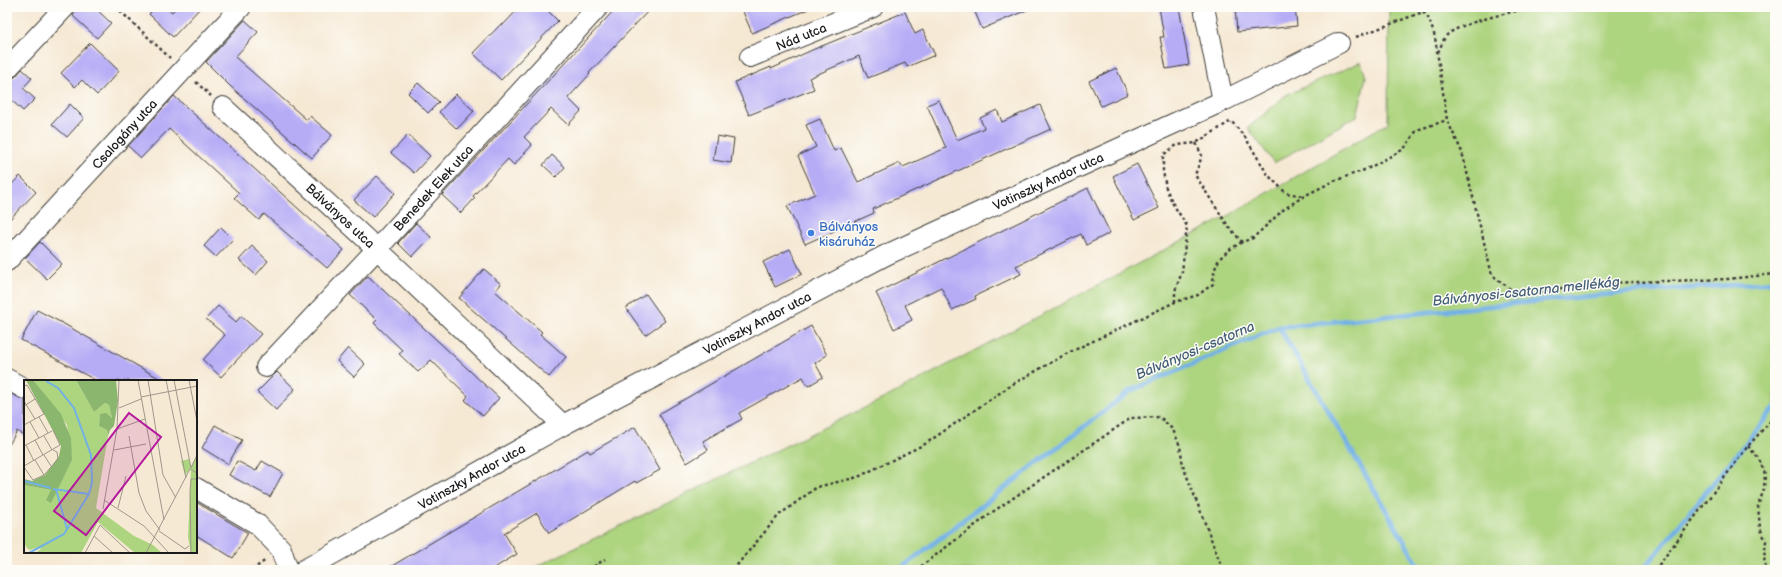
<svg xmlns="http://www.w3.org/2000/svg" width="1782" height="577" font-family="'Balsamiq Sans',sans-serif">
<rect width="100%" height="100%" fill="#fdfcf7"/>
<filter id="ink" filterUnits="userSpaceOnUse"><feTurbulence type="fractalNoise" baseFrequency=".025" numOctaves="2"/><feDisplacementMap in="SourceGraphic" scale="8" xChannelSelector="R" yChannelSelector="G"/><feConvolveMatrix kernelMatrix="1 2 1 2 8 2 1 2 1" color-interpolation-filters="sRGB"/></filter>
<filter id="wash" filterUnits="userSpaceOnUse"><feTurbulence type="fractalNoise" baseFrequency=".012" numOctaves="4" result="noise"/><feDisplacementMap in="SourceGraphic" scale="16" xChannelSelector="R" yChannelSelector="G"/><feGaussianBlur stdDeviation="0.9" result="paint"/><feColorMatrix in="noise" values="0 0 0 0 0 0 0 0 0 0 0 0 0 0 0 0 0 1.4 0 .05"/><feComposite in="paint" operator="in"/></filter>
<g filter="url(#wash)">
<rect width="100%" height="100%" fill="#f6e9d4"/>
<g fill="#add47f" stroke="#64784e">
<path d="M1389 7H1775V570H529L887 397 1228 216 1388 123Z"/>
<path d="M1361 62 1366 77 1357 116 1274 163 1248 128 1286 95Z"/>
</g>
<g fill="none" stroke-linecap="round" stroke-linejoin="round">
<g stroke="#72b1e5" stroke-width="5">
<path d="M1279 327 1421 570"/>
<path d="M899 570 1130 391 1279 327 1621 293 1775 282"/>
<path d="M1643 570 1775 407"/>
</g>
</g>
<g id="blocks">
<g fill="#b6acf6">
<path d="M76 7H94L111 23 97 38 73 16Z"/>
<path d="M156 7H166L172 12 177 7H201L173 37 149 14Z"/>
<path d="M520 7H544L558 21 501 80 473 53 501 24 503 25Z"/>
<path d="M617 7H652L589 73 590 74 568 98 581 111 568 125 551 109 524 137 532 145 514 165 508 159 473 196 475 198 461 213 442 195Z"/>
<path d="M741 7H813L752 33Z"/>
<path d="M973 7H1034L982 29Z"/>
<path d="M1159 7H1179L1189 65 1166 69 1160 37H1164Z"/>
<path d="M1235 7H1295L1297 26 1237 32Z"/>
<path d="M905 12 915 34 923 30 935 55 907 67 905 63 868 78 859 56 809 78 814 89 749 115 735 82 771 67V69L812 50Z"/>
<path d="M245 20 258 32 235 57 307 120 310 116 332 135 312 158 230 86 206 62Z"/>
<path d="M90 43 119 71 97 95 82 80 75 87 61 73Z"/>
<path d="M1116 68 1128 94 1101 106 1089 81Z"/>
<path d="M22 69 32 78 23 88 35 99 23 111 7 96V80L15 77Z"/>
<path d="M418 83 439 102 428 113 408 93Z"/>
<path d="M456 94 474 111 457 129 439 112Z"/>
<path d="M174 96 344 250 327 268 264 214 259 220 234 198 239 193 169 129 141 158 128 146Z"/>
<path d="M939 100 957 140 984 128 980 118 997 110 1002 122 1040 105 1051 129 873 209 874 213 805 244 787 206 815 194 798 156 816 147 806 125 820 119 834 151 841 148 858 182 900 163 903 167 946 148 927 105Z"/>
<path d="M70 104 84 118 67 137 52 124Z"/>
<path d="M408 135 430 156 414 173 391 153Z"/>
<path d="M717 136 734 139 731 163 713 160Z"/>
<path d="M552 155 565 167 556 177 543 165Z"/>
<path d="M1137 164 1159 208 1134 220 1113 176Z"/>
<path d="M20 176 36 192 7 222V189Z"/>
<path d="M377 176 395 193 373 217 354 200Z"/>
<path d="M1088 188 1110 233 1086 245 1081 234 1016 266 1021 274 975 296 976 299 952 310 941 287 905 305 912 320 894 329 876 293Z"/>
<path d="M416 223 431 237 412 257 398 243Z"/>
<path d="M221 227 233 239 216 257 204 246Z"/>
<path d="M40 242 62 264 47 279 25 258Z"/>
<path d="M252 246 268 261 256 275 239 260Z"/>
<path d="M790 249 802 274 775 287 763 262Z"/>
<path d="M484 269 501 284 495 291 542 332 540 334 566 357 549 377 459 298Z"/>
<path d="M368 276 499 398 483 416 465 400 468 396 431 360 418 372 399 354 403 351 374 323 377 320 350 295Z"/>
<path d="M646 294 665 321 645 335 626 308Z"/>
<path d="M218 306 236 322 241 316 261 334 221 377 203 360 225 335 206 319Z"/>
<path d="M37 310 64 324 164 381H97L21 340Z"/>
<path d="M811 326 827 355 815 363 823 377 808 386 803 377 739 413 742 419 703 441 708 450 687 463 659 414Z"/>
<path d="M348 348 365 364 354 377 337 361Z"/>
<path d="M277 372 295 389 276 410 257 392Z"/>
<path d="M7 392 25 400V436L17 431 7 448Z"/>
<path d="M215 425 242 440 228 464 202 448Z"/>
<path d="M635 427 660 470 636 483 635 481 549 533 537 513 504 533 517 554 491 570H385L588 450 590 453Z"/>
<path d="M237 461 256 471 262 461 283 473 270 497 229 475Z"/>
<path d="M196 502 248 533 233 558 196 535Z"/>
</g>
</g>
</g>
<g filter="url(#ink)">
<use href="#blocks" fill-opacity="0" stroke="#3d3b38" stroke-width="1"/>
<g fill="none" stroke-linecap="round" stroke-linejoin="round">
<defs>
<g id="street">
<path d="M1204 7 1223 101"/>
<path id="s1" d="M750 57 873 7"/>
<path d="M7 69 65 7"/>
<path id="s2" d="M223 107 377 249 563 425"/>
<path id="s3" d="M7 261 241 7"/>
<path id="s4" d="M266 367 377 249 598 7"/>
<path d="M7 379 25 389"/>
<path d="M196 488 257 524 281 549 288 570"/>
<path id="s5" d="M304 570 563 425 886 255 1223 101 1339 43"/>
</g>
</defs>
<use href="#street" stroke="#3d3b38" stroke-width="22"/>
<g stroke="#3d3b38" stroke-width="2.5" stroke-dasharray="3 3" stroke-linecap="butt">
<path d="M116 7 170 58"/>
<path d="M1423 12 1429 19 1435 37 1447 120 1462 152 1492 275 1518 295 1606 283 1728 279 1775 274"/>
<path d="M1356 37 1436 7"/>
<path d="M1438 52C1441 47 1443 39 1447 35 1461 22 1513 12 1533 7"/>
<path d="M196 82 211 96"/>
<path d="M1196 143 1202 156 1195 175 1228 226 1242 242 1253 238 1283 210 1304 196 1334 181 1367 169 1404 149 1417 130 1447 120"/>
<path d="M1175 302V291L1182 272 1187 226 1173 204 1166 188 1163 171V155L1177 145 1196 143 1231 121 1245 137 1268 175 1286 193 1304 196"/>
<path d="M1748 446 1759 459 1765 474 1764 489 1758 506 1760 528 1766 541 1764 558 1766 570"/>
<path d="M252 570 266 560"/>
<path d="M589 570 605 559"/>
<path d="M733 570 779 515 817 487 858 477 925 444 1013 384 1068 353 1175 302 1198 295 1213 284C1214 259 1222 254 1242 242"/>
<path d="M916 570 994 511 1131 418 1160 417 1173 430 1180 446 1183 466 1223 570"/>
<path d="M1655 570 1748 446 1775 416"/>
</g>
<use href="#street" stroke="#fff" stroke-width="20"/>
</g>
</g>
<circle fill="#3f7fe0" stroke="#fdfcf7" stroke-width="1.5" cx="811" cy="233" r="4"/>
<g text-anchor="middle" stroke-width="3" stroke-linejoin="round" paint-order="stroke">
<g font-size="13" fill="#1c1c1c" stroke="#fdfcf7">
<text dy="5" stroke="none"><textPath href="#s1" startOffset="55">Nád utca</textPath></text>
<text dy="5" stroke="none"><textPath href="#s3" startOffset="173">Csalogány utca</textPath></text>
<text dy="5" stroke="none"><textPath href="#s5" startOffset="840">Votinszky Andor utca</textPath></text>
<text dy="5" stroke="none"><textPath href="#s4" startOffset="245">Benedek Elek utca</textPath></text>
<text dy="5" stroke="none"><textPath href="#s2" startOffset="160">Bálványos utca</textPath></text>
<text dy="5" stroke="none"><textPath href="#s5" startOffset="516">Votinszky Andor utca</textPath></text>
<text dy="5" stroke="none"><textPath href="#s5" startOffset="192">Votinszky Andor utca</textPath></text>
</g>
<g font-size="13" fill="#366cbe" stroke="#fdfcf7" text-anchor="start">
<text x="819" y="231">Bálványos<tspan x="819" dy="15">kisáruház</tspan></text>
</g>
<g font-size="14" font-style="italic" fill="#435f76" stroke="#fdfcf7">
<text transform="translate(1526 291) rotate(-6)" y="5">Bálványosi-csatorna mellékág</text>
<text transform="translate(1195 350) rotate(-23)" y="5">Bálványosi-csatorna</text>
</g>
</g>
<g transform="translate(24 380)">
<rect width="173" height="173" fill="#f6e9d4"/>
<path d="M9 0H52L70 32 81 23 85 25 88 38 76 34 75 46 83 50 84 56 72 128 110 156 129 165 138 173H111L74 142 57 173H11L17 169 15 167 6 170 3 168 0 163V105L27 110 40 95 48 80 43 45ZM173 75V173H167L164 157 167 88 161 95 157 81 165 79 167 86Z" fill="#add47f"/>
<path d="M2 0H9L37 34 47 58 48 80 27 123 22 120 27 110 0 105V99L8 101 21 95 35 76 37 66ZM52 0H92L94 21 90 46 86 50 84 56 83 50 75 46 76 34 82 33 88 38 85 25 81 23 70 32Z" fill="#8ab66e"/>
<path fill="none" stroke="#72b1e5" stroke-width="2" d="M0 101 27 108M29 109 65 114M32 109 43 149M5 173 40 154 65 114 68 103 67 75 50 28 34 8 22 1"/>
<path fill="none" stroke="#9f978a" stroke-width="1" d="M114 0 140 140M124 0 139 95 152 118M142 0 162 98M150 0 167 88M165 0 173 41M0 6 3 5 20 34 0 45M117 17 173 6M0 21 11 39M0 26 11 19M95 28 117 19M15 37 24 53M6 42 15 58M93 49 121 39M20 56 28 70M105 56 115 113 122 131 136 150M11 60 19 75M2 65 10 81M0 66 28 51M90 70 122 64M20 75 27 86M11 80 20 95M0 86 36 65 29 50M0 87 9 100 20 95 34 79 33 72 29 70M167 88 173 75M80 120 120 146 145 173M94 128 102 96M79 129 93 49 95 0M135 151 161 169 165 166M70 156 89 173M61 173 76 145 106 173M122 173 166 89 173 93M167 173 166 111 167 99H173"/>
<path fill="#b5179e" fill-opacity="0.15" stroke="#b5179e" stroke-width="2" d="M105 33 137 57 62 155 30 131Z"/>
<rect width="173" height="173" fill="none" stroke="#1c1c1c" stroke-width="2"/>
</g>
<rect width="1782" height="577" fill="none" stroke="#fdfcf7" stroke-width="24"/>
</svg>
